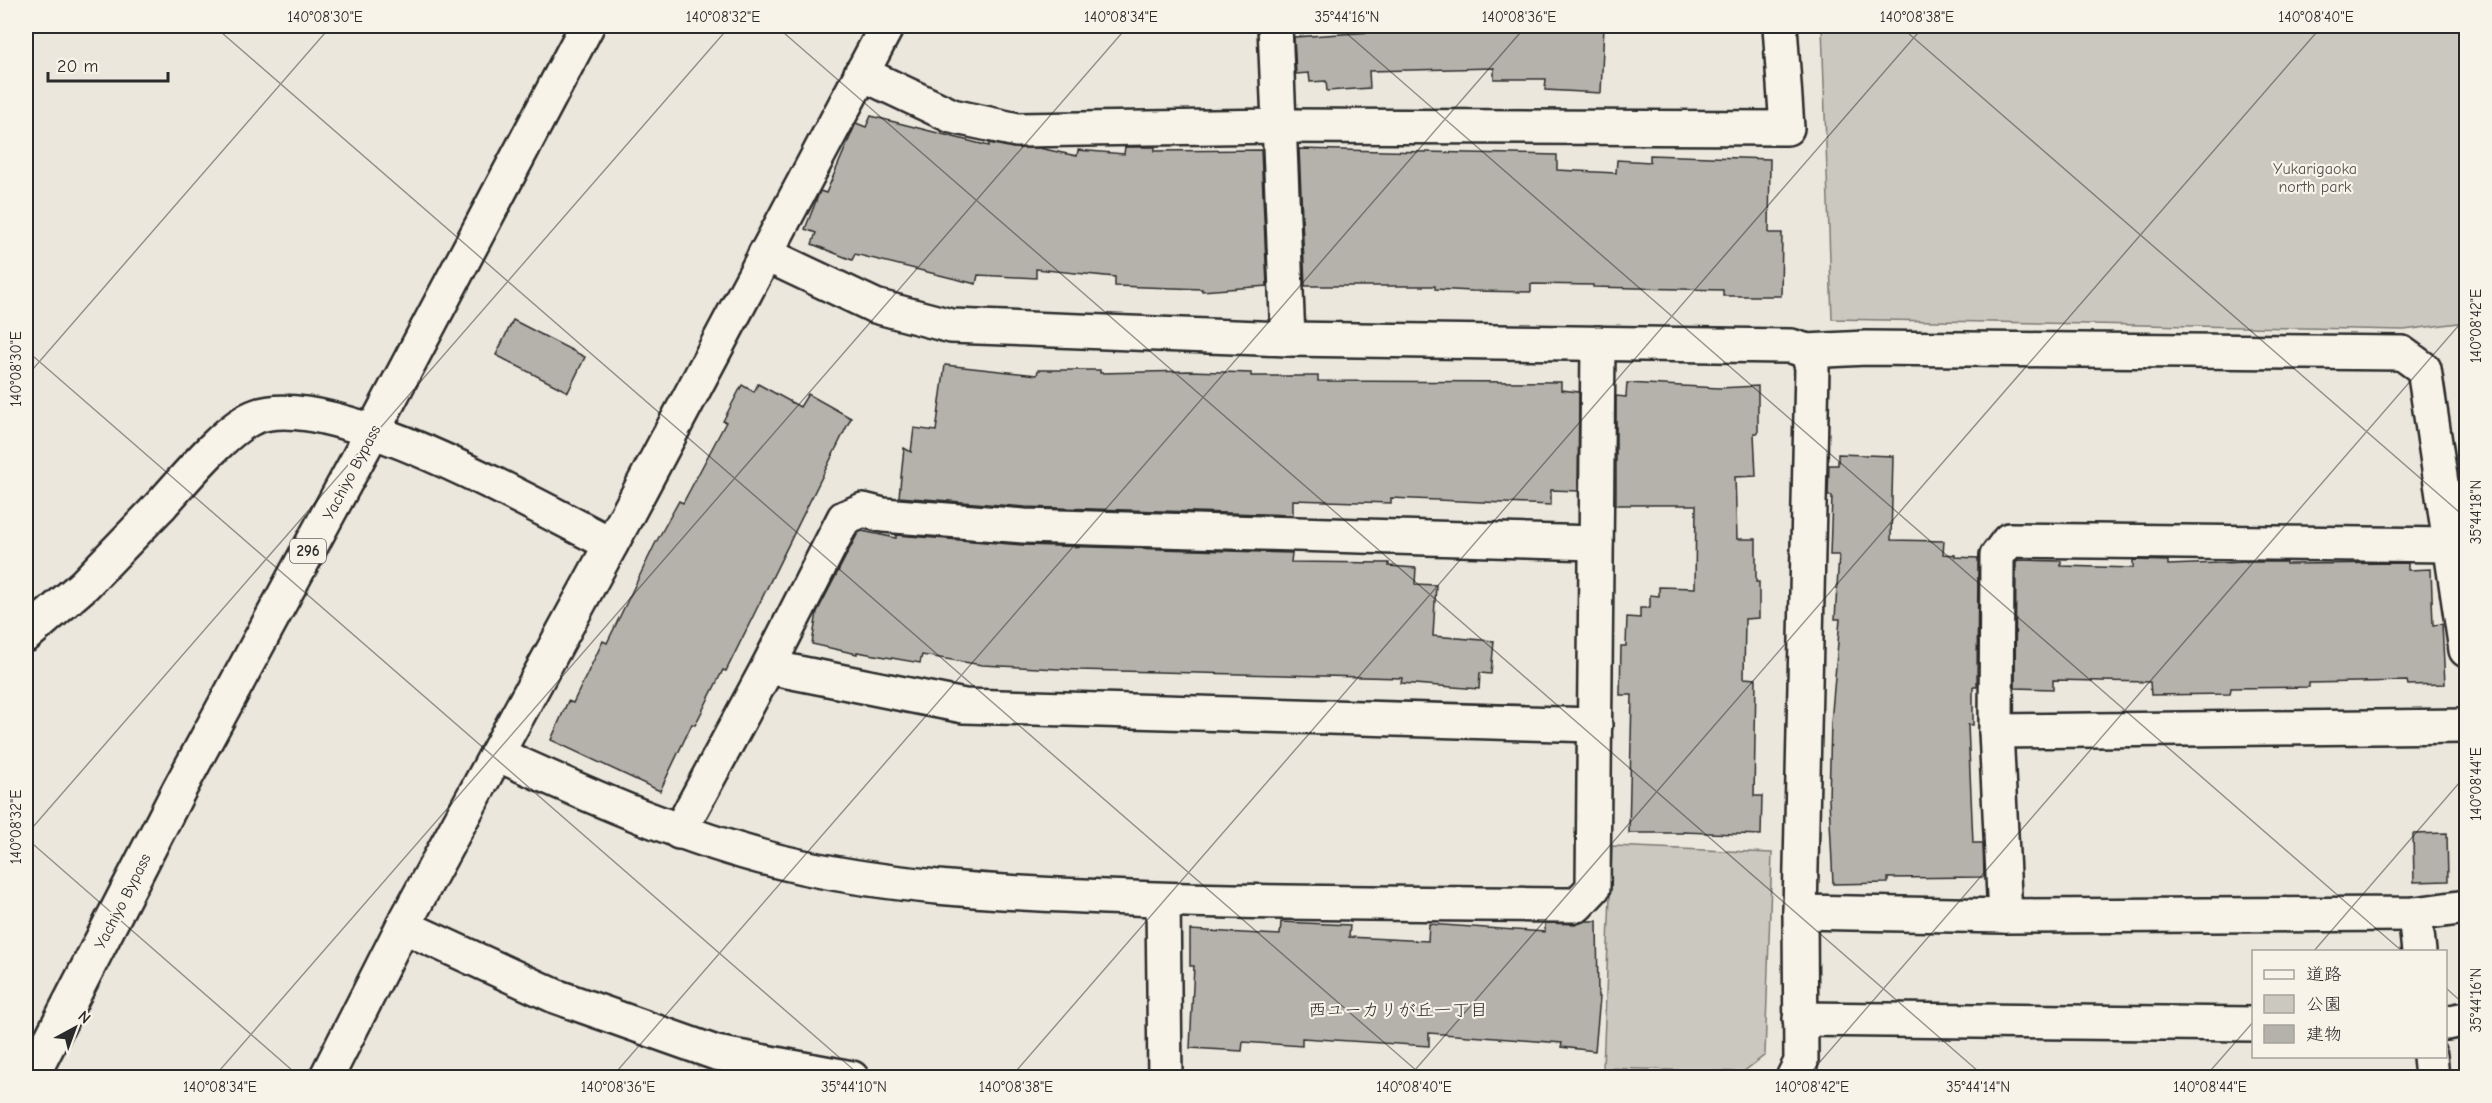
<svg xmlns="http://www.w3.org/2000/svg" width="2492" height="1103" font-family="'Comic Neue','Klee One',sans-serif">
<rect width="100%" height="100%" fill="#ebe7dd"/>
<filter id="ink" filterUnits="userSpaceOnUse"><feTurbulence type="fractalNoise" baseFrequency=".0167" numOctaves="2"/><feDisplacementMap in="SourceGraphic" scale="12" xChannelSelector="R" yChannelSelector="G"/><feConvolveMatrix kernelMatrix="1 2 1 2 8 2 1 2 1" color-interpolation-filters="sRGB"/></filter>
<g filter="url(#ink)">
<g fill="#cbc8bf" stroke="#7b7a75" stroke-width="1.5">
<path d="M1822 26H2466V322L2404 330 1832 319Z"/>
<path d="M1612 846 1772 853 1765 1055 1743 1072 1603 1068Z"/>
</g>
<g fill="#b5b2ab" stroke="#2b2b2b" stroke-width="1.5">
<path d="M1387 26H1604L1601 93 1545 90 1546 79H1494V68L1369 71 1370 88 1327 91 1326 81 1310 82 1309 73 1296 74 1294 37 1387 31Z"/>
<path d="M871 116 989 146V143L1013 148H1039L1077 156 1078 150 1124 154 1125 147H1155V151L1261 150 1267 286 1202 291V289L1115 286V277L1036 269V278L978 275 976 284 855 254 852 260 812 244 816 233 805 229 818 196 820 191 826 193 856 123 866 127Z"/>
<path d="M1299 149 1557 155V170L1616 173 1617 160 1650 162V155L1770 159 1769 233H1782L1781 296H1723V290L1593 287V285L1531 284V292L1472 291 1435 289V286H1305Z"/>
<path d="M513 320 585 357 568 392 496 355Z"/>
<path d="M945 365 1037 375 1038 370H1100V373L1190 371 1251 373V376H1318V381L1561 382V390L1579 392 1578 491 1551 490V505L1391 498V503L1293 500V515L1025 507 899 497 904 448 911 452 914 428 936 431Z"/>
<path d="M1627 383 1719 388 1758 386V433H1754L1756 476 1735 477 1737 539H1756V582H1759V618L1745 619 1744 678 1756 679 1754 796H1762L1761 835 1683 832V833H1629L1632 695H1620L1621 646H1626L1627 617 1640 618V608H1650V595L1659 596V587L1695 588 1696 505H1616V396L1626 397Z"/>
<path d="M758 384 800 407 808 394 851 418 726 671 723 670 695 725 692 724 660 791 551 740 568 701 573 703 603 641 607 643 655 544 679 501 683 503 726 422 723 421 742 385 754 392Z"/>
<path d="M1838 454 1893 456 1891 540 1944 541 1943 554 1955 555V557L1978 558 1977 687H1973V725H1968L1973 843H1983L1984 877 1888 878V883L1833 884 1829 799 1831 723 1840 619H1835L1839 555H1830L1832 496H1828L1829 465H1838Z"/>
<path d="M862 531 896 538V535L1023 545 1292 553 1291 562 1389 563V566L1416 568 1415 584 1436 585 1433 636 1494 641 1491 674 1480 673 1479 689 1401 683 1402 678 1078 670 982 665 922 655 920 663 857 652V654L812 644 817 612 858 533Z"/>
<path d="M2018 560 2061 561V566L2133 568V560L2168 561V565L2246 562H2286V564L2408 563V570L2431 569 2433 625 2442 624 2445 684 2408 685 2407 681 2309 683V687L2231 688 2230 694 2151 695 2150 682 2053 680V689L2015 688 2016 562Z"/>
<path d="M2447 833 2448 881 2414 882 2413 834Z"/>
<path d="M1586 921H1597L1598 997H1600L1595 1051 1561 1047 1562 1043 1429 1033V1046L1302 1038V1046L1243 1042 1242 1051 1190 1048 1194 966H1190V930L1280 935 1281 922 1350 925 1349 937 1428 941 1429 924 1545 932V923L1577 924Z"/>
</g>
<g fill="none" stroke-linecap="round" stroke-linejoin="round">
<defs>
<g id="street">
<path d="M1275 26 1288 339"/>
<path d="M861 73 952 116 1017 130 1279 126 1787 128 1780 26"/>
<path d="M765 254 875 306 951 326 1288 339 1791 346 1807 351 1866 348 2402 353 2424 369 2466 650"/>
<path d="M26 635 84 585 161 505"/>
<path d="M768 667 964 706 1595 725"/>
<path d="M1996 731 2466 726"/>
<path d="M497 754C594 798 699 845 803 867 896 887 990 892 1084 896 1248 904 1413 903 1577 905L1593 888 1598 343"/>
<path d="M679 832 768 667 844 518 863 510 883 515 1024 526 1596 543"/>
<path d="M1163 900 1165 1078"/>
<path d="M1800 912 2005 916 2415 914 2466 907"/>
<path d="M2415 914 2419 952"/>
<path d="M2005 916 1996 731 1997 556 2009 540 2451 545"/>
<path d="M403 926 555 996 716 1053 852 1078"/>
<path d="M1800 1019 2254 1024"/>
<path d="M2446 1023 2466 1019"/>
<path d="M2430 1056 2432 1078"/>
<path d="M326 1078 403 926 627 515 887 26"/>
<path d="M1793 1078 1801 1062 1800 912 1812 367 1807 351"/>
</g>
<path id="secondary" d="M161 505C183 481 227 426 257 416 333 389 538 508 611 544"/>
<path id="highway" d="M31 1078 179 790 373 431 587 26"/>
</defs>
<use href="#street" stroke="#2b2b2b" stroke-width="38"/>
<use href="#secondary" stroke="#2b2b2b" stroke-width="38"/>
<use href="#highway" stroke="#2b2b2b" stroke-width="38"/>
<use href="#street" stroke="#f7f3e8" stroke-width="33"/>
<use href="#secondary" stroke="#f7f3e8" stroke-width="33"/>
<use href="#highway" stroke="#f7f3e8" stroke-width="33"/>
</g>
</g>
<path fill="none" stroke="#2b2b2b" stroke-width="1.5" stroke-opacity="0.45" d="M214 26 1425 1078M776 26 1986 1078M1338 26 2403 952M1900 26 2466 518M2462 26 2466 30M26 350 863 1078M26 377 331 26M26 835 730 26M26 838 301 1078M2313 952 2466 775M2446 988 2466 1006M213 1078 1128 26M611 1078 1526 26M1010 1078 1924 26M1408 1078 2322 26M1806 1078 2466 317M2204 1078 2254 1021"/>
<g text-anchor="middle" stroke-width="4.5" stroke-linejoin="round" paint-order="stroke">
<rect fill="#f7f3e8" stroke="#686764" stroke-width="1.5" x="290" y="539" width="36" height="24" rx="4.5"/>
<g font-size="15" font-weight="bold" fill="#2b2b2b">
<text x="308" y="556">296</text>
</g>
<g font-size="16" fill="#535250" stroke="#f7f3e8">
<text x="2315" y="174">Yukarigaoka<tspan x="2315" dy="18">north park</tspan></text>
</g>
<g font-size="16" fill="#2b2b2b" stroke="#f7f3e8">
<text transform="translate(351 472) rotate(-62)" y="6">Yachiyo Bypass</text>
<text transform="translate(122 901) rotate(-63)" y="6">Yachiyo Bypass</text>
</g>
<g font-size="18" fill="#2b2b2b" stroke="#f7f3e8">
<text x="1398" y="1016">西ユーカリが丘一丁目</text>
</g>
</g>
<rect width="2492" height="1103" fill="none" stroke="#f7f3e8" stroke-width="66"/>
<rect x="2252" y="950" width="195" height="108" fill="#f7f3e8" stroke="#a5a39c" stroke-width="1.5"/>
<rect x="2264" y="970" width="30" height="9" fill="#f7f3e8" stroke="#a5a39c" stroke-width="1.5"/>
<text x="2306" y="980" font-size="18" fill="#2b2b2b">道路</text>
<rect x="2264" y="995" width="30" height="18" fill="#cbc8bf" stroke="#a5a39c" stroke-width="1.5"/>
<text x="2306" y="1010" font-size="18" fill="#2b2b2b">公園</text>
<rect x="2264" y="1025" width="30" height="18" fill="#b5b2ab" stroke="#a5a39c" stroke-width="1.5"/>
<text x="2306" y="1040" font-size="18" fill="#2b2b2b">建物</text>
<g transform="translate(75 1028) rotate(41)" stroke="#f7f3e8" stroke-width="4.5" paint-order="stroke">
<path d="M0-4.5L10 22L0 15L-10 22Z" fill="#2b2b2b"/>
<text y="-9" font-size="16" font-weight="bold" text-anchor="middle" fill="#2b2b2b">N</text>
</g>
<path d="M48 72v9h120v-9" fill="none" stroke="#2b2b2b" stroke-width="3"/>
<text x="57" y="72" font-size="18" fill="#2b2b2b" stroke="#f7f3e8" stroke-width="4.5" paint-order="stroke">20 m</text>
<rect x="33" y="33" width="2426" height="1037" fill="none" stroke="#2b2b2b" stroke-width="2"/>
<g font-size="15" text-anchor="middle" fill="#2b2b2b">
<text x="325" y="22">140°08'30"E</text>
<text x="723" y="22">140°08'32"E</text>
<text x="1121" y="22">140°08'34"E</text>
<text x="1347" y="22">35°44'16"N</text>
<text x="1519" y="22">140°08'36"E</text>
<text x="1917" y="22">140°08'38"E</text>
<text x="2316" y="22">140°08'40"E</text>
<text transform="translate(2476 326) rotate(-90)" y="5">140°08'42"E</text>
<text transform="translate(16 369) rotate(-90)" y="5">140°08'30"E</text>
<text transform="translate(2476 512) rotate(-90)" y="5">35°44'18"N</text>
<text transform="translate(2476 784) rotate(-90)" y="5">140°08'44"E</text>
<text transform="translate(16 827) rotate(-90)" y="5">140°08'32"E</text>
<text transform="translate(2476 1000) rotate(-90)" y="5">35°44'16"N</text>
<text x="220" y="1092">140°08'34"E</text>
<text x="618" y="1092">140°08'36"E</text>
<text x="854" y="1092">35°44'10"N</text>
<text x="1016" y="1092">140°08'38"E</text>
<text x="1414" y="1092">140°08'40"E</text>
<text x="1812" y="1092">140°08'42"E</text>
<text x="1978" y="1092">35°44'14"N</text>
<text x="2210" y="1092">140°08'44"E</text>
</g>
</svg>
